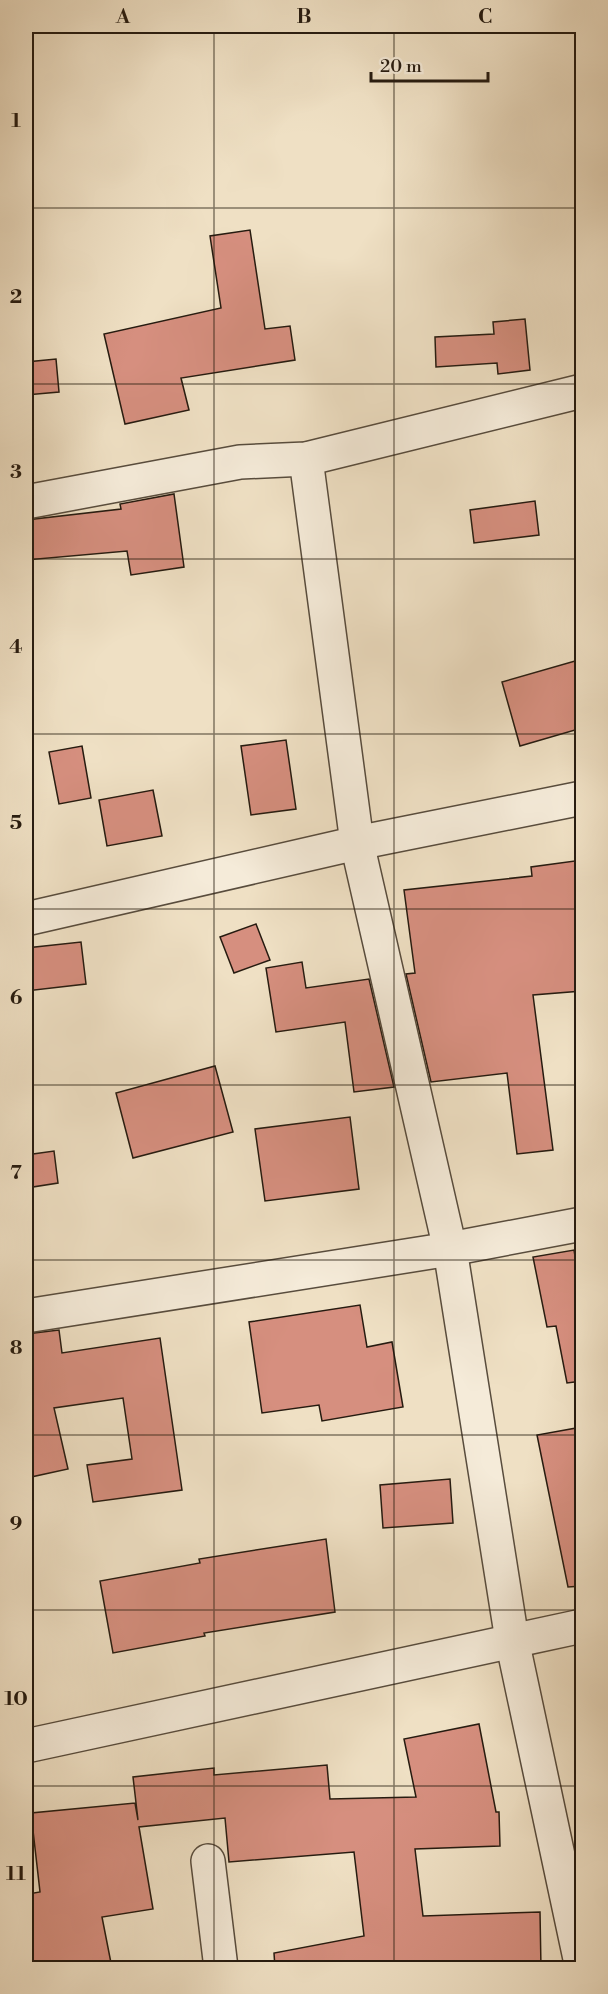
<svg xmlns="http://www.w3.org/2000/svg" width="608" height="1994" font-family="'Libre Bodoni',serif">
<rect width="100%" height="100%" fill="#efe0c4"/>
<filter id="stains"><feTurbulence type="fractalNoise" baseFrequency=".00333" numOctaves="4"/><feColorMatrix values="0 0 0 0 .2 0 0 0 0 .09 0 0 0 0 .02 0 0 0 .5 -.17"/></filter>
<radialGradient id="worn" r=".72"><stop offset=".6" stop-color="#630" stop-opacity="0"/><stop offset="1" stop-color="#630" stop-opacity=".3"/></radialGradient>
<g fill="#d68f7f" stroke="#261b10" stroke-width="1.5">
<path d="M250 230 265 329 290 326 295 360 181 378 189 410 125 424 104 334 221 308 210 236Z"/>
<path d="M525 319 530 370 498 374 497 363 436 367 435 337 494 334 493 322Z"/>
<path d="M56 359 59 392 26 395V362Z"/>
<path d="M174 494 184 567 131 575 127 551 26 560V520L121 509 120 504Z"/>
<path d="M535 501 539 535 474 543 470 510Z"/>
<path d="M582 659V728L520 746 502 682Z"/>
<path d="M286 740 296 809 251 815 241 746Z"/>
<path d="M82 746 91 798 59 804 49 752Z"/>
<path d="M153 790 162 836 107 846 99 800Z"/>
<path d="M582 860V991L533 995 553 1150 517 1154 507 1073 431 1082 406 974 415 973 404 890 532 876 531 867Z"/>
<path d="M256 924 270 960 234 973 220 937Z"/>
<path d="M81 942 86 984 26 991V948Z"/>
<path d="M302 962 306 988 369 979 394 1087 354 1092 345 1022 276 1032 266 968Z"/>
<path d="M215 1066 233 1132 133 1158 116 1093Z"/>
<path d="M350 1117 359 1189 265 1201 255 1129Z"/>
<path d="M54 1151 58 1183 26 1188V1155Z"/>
<path d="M574 1250 582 1297V1381L567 1383 556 1326 547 1327 533 1257Z"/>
<path d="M360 1305 367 1347 392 1342 403 1407 322 1421 319 1405 262 1413 249 1322Z"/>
<path d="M59 1330 62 1353 160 1338 182 1490 93 1502 87 1465 132 1459 123 1398 54 1408 68 1469 31 1477 26 1449V1334Z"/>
<path d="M582 1427V1586L568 1587 537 1435Z"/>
<path d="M450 1479 453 1523 383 1528 380 1485Z"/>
<path d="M326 1539 335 1612 204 1633 205 1636 113 1653 100 1581 200 1563 199 1559Z"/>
<path d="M479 1724 496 1812H499L500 1846 415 1849 423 1916 540 1912 541 1968H275L274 1953 364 1936 354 1852 229 1862 225 1818 139 1827 153 1909 102 1917 112 1968H33L26 1913 31 1912 28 1894 40 1892 31 1813 135 1803 138 1820 133 1777 214 1768V1775L327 1765 330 1799 416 1797 404 1739Z"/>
</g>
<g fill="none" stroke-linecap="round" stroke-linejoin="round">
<defs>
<g id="minor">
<path d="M306 459 357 843 450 1249 512 1640 582 1968"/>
<path d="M26 502 240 462 306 459 582 391"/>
<path d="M26 919 357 843 582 798"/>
<path d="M26 1316 450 1249 582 1224"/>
<path d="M26 1746 582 1626"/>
<path d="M208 1861 221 1968"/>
</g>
</defs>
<use href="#minor" stroke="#584c3d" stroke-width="36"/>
<use href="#minor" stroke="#f5ebd9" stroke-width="33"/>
</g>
<path fill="none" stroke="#261b10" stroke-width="1.5" stroke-opacity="0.55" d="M214 26V1968M394 26V1968M26 208H582M26 384H582M26 559H582M26 734H582M26 909H582M26 1085H582M26 1260H582M26 1435H582M26 1610H582M26 1786H582"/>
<rect width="608" height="1994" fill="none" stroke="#efe0c4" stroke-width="66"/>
<path d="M371 72v9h117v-9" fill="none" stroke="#261b10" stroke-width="3"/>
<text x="380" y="72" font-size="18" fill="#261b10" stroke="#f5ebd9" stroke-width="4.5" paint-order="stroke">20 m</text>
<rect x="33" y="33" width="542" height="1928" fill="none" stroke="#261b10" stroke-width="2"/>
<g font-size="20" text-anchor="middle" font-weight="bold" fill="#261b10">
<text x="123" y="23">A</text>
<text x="304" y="23">B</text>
<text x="485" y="23">C</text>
<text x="16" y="127">1</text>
<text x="16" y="303">2</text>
<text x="16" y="478">3</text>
<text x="16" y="653">4</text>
<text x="16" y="829">5</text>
<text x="16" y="1004">6</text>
<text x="16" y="1179">7</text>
<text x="16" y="1354">8</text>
<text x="16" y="1530">9</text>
<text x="16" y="1705">10</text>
<text x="16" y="1880">11</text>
</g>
<rect width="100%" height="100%" filter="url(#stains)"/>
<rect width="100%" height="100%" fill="url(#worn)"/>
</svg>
